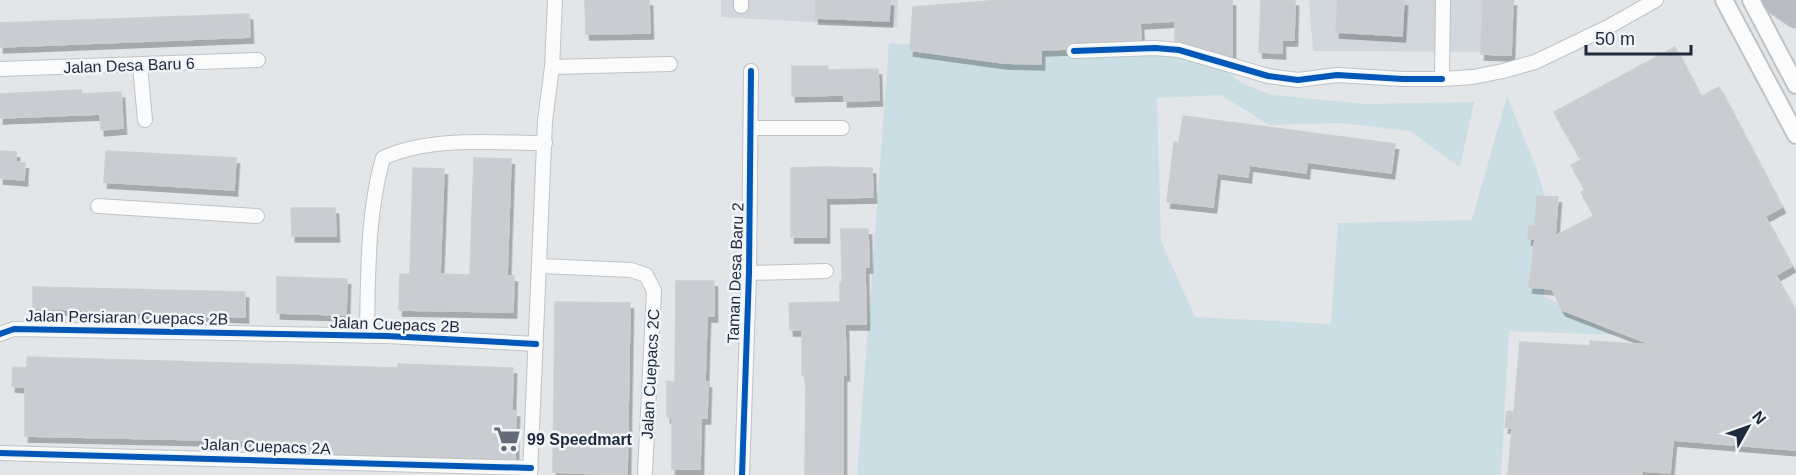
<svg xmlns="http://www.w3.org/2000/svg" width="1796" height="475" font-family="Arial,sans-serif">
<defs>
<filter id="shadow"><feDropShadow dx="3.5" dy="6" stdDeviation="0" flood-color="#0004"/></filter>
</defs>
<rect width="100%" height="100%" fill="#e2e6e9"/>
<g fill="#d1d7dd">
<path d="M721 0H898L897 27 721 17Z"/>
<path d="M1309 0H1514L1511 52 1313 51Z"/>
</g>
<path fill="#cadee4" d="M889 43 966 49 1040 50 1131 55 1202 54 1240 82 1271 95 1366 104 1474 102 1460 167 1410 131 1341 123 1269 125 1221 95 1157 98 1161 241 1195 317 1331 324 1338 223 1472 220 1507 96 1537 170 1550 214 1544 296 1616 335 1509 331 1501 475H857Z"/>
<g fill="#c9ccd0" stroke="#cbced2" stroke-width="1.5" filter="url(#shadow)">
<path d="M585 0H649L650 33 586 34Z"/>
<path d="M816 0H890L889 21 815 18Z"/>
<path d="M1002 0H1232V56L1175 41V21L1140 23 1141 40 1074 42 1069 44 1066 49 1041 50V64L1003 63 910 50 913 7Z"/>
<path d="M1261 0H1295L1294 40H1282V53L1259 52Z"/>
<path d="M1338 0H1404L1402 36 1336 32Z"/>
<path d="M1483 0H1513L1511 55 1481 54Z"/>
<path d="M249 14 250 37 0 47V23Z"/>
<path d="M1675 47 1701 97 1719 87 1782 207 1765 216 1792 266 1776 275 1796 312V450L1673 440 1670 473 1642 471V475H1508L1512 428 1505 427 1507 411 1514 412 1520 342 1590 346V341L1653 345 1562 310 1552 289 1529 287 1535 239H1528L1529 226H1535L1537 196 1558 197 1555 236 1594 216 1581 192 1585 190 1571 165 1581 160 1554 112Z"/>
<path d="M792 66H828V70L878 69 879 100 844 101V95L792 96Z"/>
<path d="M81 90 82 94 121 92 123 128 101 130 100 114 0 118V94Z"/>
<path d="M1183 116 1395 144 1391 173 1307 162 1306 173 1249 165 1248 177 1217 173 1213 207 1167 202 1174 142 1179 143Z"/>
<path d="M0 151 16 152V162L25 163 24 180 0 178Z"/>
<path d="M106 151 236 158 234 190 104 182Z"/>
<path d="M474 158 511 159 507 276H514L513 312 399 310 400 274H410L413 168 444 169 440 274 470 275Z"/>
<path d="M825 167 872 168 873 197 826 198V237H791V168Z"/>
<path d="M291 208H335L336 236H292Z"/>
<path d="M841 229H868L869 267H865L866 324H845L846 375H843V475H805L806 375H802V330H790L789 303 840 302V283H842Z"/>
<path d="M277 277 347 279 346 315 277 313Z"/>
<path d="M676 281H714V316H707L705 382H708L707 418H701L700 469H672V418L667 417V381L675 382Z"/>
<path d="M33 287 245 292V317L33 308Z"/>
<path d="M555 302 630 303 627 475 553 472Z"/>
<path d="M27 357 398 368V364L513 368 512 411H516L515 459 258 451V441L25 436V387L12 386 13 367 27 368Z"/>
</g>
<g fill="none" stroke-linecap="round" stroke-linejoin="round">
<defs>
<g id="minor">
<path d="M741 0V6"/>
<path d="M1443 0 1442 79 1473 77 1503 71 1535 62 1608 27 1656 0"/>
<path d="M1074 51 1155 48 1179 50 1268 76 1298 80 1337 75 1403 79H1442"/>
<path d="M140 65 145 120"/>
<path d="M552 67 670 64"/>
<path d="M0 69 258 60"/>
<path d="M752 128H842"/>
<path d="M98 206 257 216"/>
<path d="M541 266 631 270 646 275 654 291 645 473"/>
<path d="M749 273 826 271"/>
<path d="M0 334 14 329 387 336 536 344"/>
<path d="M367 336C368 278 367 213 383 158 430 136 494 143 545 143"/>
<path d="M0 453 531 468"/>
<path d="M530 475 545 121 552 67 555 0"/>
<path d="M742 475 749 273 751 71"/>
</g>
<g id="tertiary">
<path d="M1724 0 1796 135"/>
<path d="M1751 0 1796 85"/>
</g>
<path id="motorway" d="M1774 0 1796 15"/>
</defs>
<use href="#minor" stroke="#bfc3c6" stroke-width="16"/>
<use href="#tertiary" stroke="#bfc3c6" stroke-width="20"/>
<use href="#motorway" stroke="#bfc3c9" stroke-width="27"/>
<use href="#minor" stroke="#fbfbfc" stroke-width="14"/>
<use href="#tertiary" stroke="#fbfbfc" stroke-width="16"/>
<use href="#motorway" stroke="#b9bcc2" stroke-width="24"/>
<defs>
<g id="cycleway">
<path d="M1074 51 1155 48 1179 50 1268 76 1298 80 1337 75 1403 79H1442"/>
<path d="M0 334 14 329 387 336 536 344"/>
<path d="M0 453 531 468"/>
<path d="M742 475 749 273 751 71"/>
</g>
</defs>
<use href="#cycleway" stroke="#f0f5f8" stroke-width="10"/>
<use href="#cycleway" stroke="#0057b8" stroke-width="6"/>
</g>
<defs>
<symbol id="supermarket-bare" viewBox="-9 -9 18 18"><path d="M-6-5.5h2.5l.6 2H6L4.5 2H-2.5L-4.4-4H-6ZM-1.5 3.2a1.3 1.3 0 1 0 .1 0ZM3 3.2a1.3 1.3 0 1 0 .1 0Z" fill="#636b79" stroke="#f0f5f8" stroke-width="2.5" paint-order="stroke"/></symbol>
</defs>
<g fill-rule="evenodd">
<use href="#supermarket-bare" x="488" y="420" width="38" height="38"/>
</g>
<g text-anchor="middle" stroke-width="5" stroke-linejoin="round" paint-order="stroke">
<g font-size="16" fill="#1f293d" stroke="#f0f5f8">
<text transform="translate(129 65) rotate(-2)" y="6">Jalan Desa Baru 6</text>
<text transform="translate(735 273) rotate(-88)" y="6">Taman Desa Baru 2</text>
<text transform="translate(127 317) rotate(1)" y="6">Jalan Persiaran Cuepacs 2B</text>
<text transform="translate(395 324) rotate(2)" y="6">Jalan Cuepacs 2B</text>
<text transform="translate(650 374) rotate(-87)" y="6">Jalan Cuepacs 2C</text>
<text transform="translate(266 446) rotate(2)" y="6">Jalan Cuepacs 2A</text>
</g>
<g font-size="16" font-weight="bold" fill="#1f293d" stroke="#f0f5f8" text-anchor="start">
<text x="527" y="445">99 Speedmart</text>
</g>
</g>
<g transform="translate(1748 427) rotate(50)" stroke="#f0f5f8" stroke-width="4.5" paint-order="stroke">
<path d="M0-4.5L10 22L0 15L-10 22Z" fill="#1f293d"/>
<text y="-9" font-size="16" font-weight="bold" text-anchor="middle" fill="#1f293d">N</text>
</g>
<path d="M1586 45v9h105v-9" fill="none" stroke="#1f293d" stroke-width="3"/>
<text x="1595" y="45" font-size="18" fill="#1f293d" stroke="#f0f5f8" stroke-width="4.5" paint-order="stroke">50 m</text>
</svg>
